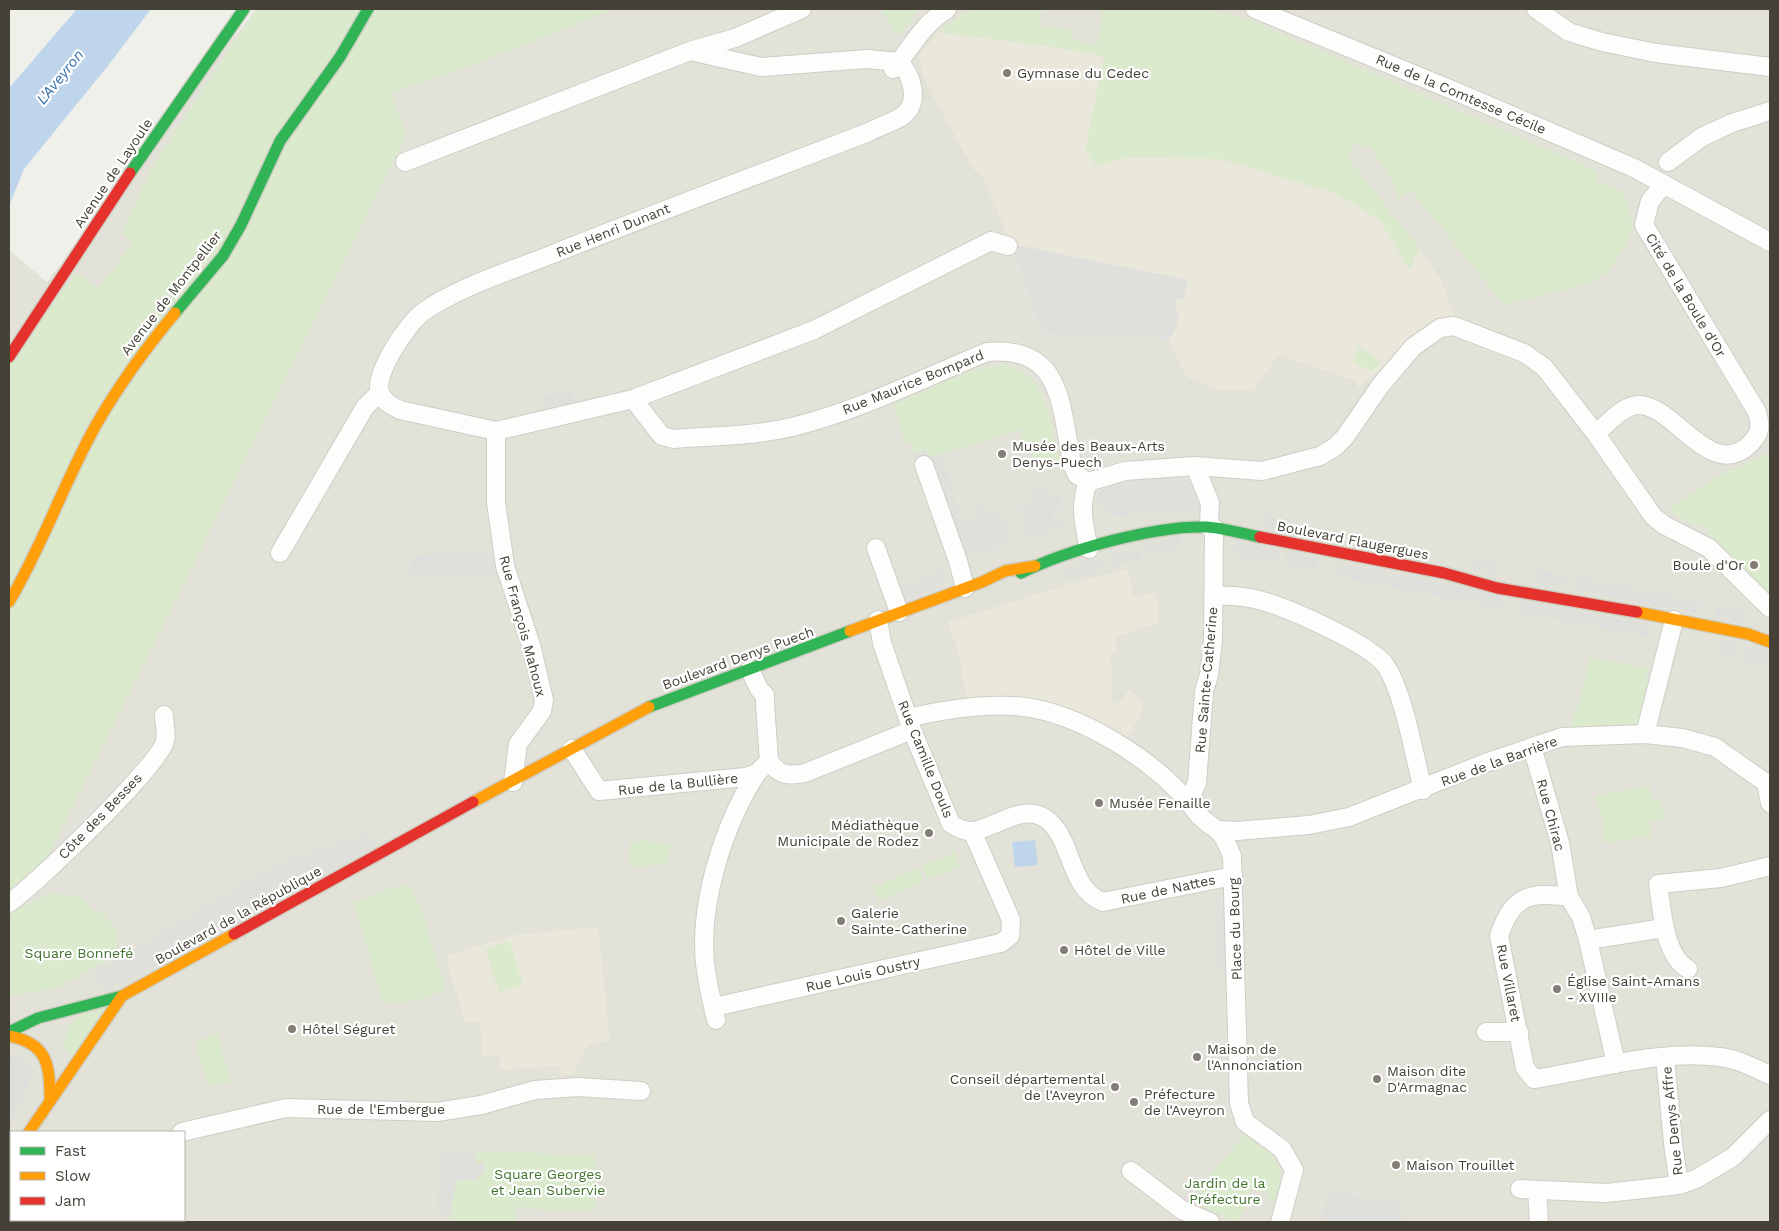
<svg xmlns="http://www.w3.org/2000/svg" width="1779" height="1231" font-family="'Work Sans',sans-serif">
<rect width="100%" height="100%" fill="#f0f0eb"/>
<path fill="#e3e2d8" fill-rule="evenodd" d="M256 9H1770V1222H9V250L47 282ZM11 1132H184V1220H11Z"/>
<g fill="#eae8db">
<path d="M938 32 1061 48 1104 57 1349 159 1419 248 1440 279 1454 315 1409 344 1359 388 1354 380 1278 355 1253 391 1217 389 1186 377 1169 340 1041 332 995 204 982 177 974 170 934 98 921 71 920 54Z"/>
<path d="M1128 569 1133 598 1156 592 1159 623 1114 637 1118 652 1111 653 1112 702 1119 704 1129 690 1143 701 1139 718 1126 740 1109 729 1110 727 1068 715 968 702 958 652 948 622 1070 584Z"/>
<path d="M598 927 610 1041 588 1044 573 1074 561 1075 560 1066 501 1070 499 1055 482 1057 480 1022H465L446 960 448 955 514 935Z"/>
</g>
<g fill="#dbe9cd">
<path d="M256 9H614L458 71 391 93 406 136 47 859 9 889V359L77 273 98 288 133 243 122 233 151 168Z"/>
<path d="M880 9H920L902 32 897 35Z"/>
<path d="M975 9H1042L1039 25 1072 31V39L1097 45 1103 9H1202L1245 18 1597 171V180L1621 191 1628 202 1632 226 1625 248 1607 273 1585 285 1504 305 1411 190 1399 198 1388 173 1370 147 1354 144 1349 159 1419 248 1410 270 1380 220 1337 194 1221 159 1126 158 1097 166 1085 151 1104 57 1061 48 938 32 966 12Z"/>
<path d="M1358 346 1379 360 1380 363 1371 372 1364 367 1354 364Z"/>
<path d="M1006 364C1014 369 1026 374 1033 380 1048 397 1054 437 1060 459L1036 466 1029 442 1024 443 1020 429 929 458 926 450 914 454 911 439 905 444 893 404 971 371Z"/>
<path d="M1770 452V594H1768L1708 536 1711 533 1702 525H1693L1668 509 1722 474Z"/>
<path d="M1589 657 1648 668 1646 678 1653 680 1641 730H1570L1583 690Z"/>
<path d="M1649 786 1652 800 1661 799 1664 819 1650 822 1651 836 1604 843 1601 814 1594 796Z"/>
<path d="M642 840 672 844 666 864 630 867 629 846 633 842Z"/>
<path d="M954 851 961 866 928 880 922 865 927 862 928 865 940 857 942 859Z"/>
<path d="M918 867 924 881 879 901 873 887 886 884 885 881 890 879 891 881 904 873 905 875Z"/>
<path d="M409 884 420 906 446 989C425 998 405 1007 382 1000L354 902 387 889Z"/>
<path d="M50 894 80 896 95 913H103L118 932 116 955 71 981 49 990 9 995V914Z"/>
<path d="M509 941 523 985 499 993 485 949Z"/>
<path d="M111 1004 72 1056 63 1047C68 1016 83 1012 111 1004Z"/>
<path d="M217 1032 231 1081 208 1087 196 1043Z"/>
<path d="M1244 1135C1275 1158 1287 1158 1277 1200L1268 1199 1269 1194 1258 1192 1252 1188 1248 1193 1253 1197 1236 1222 1189 1200Z"/>
<path d="M517 1152 595 1156 596 1186 591 1188 596 1196V1210H546L515 1206V1222H470L450 1219 456 1181 478 1179 475 1153Z"/>
</g>
<g fill="#dfdfdb">
<path d="M1012 244 1188 280 1184 299H1177L1175 312 1179 313 1176 328 1169 340 1041 332 1011 246Z"/>
<path d="M571 390 575 404 545 412 541 398Z"/>
<path d="M926 450 929 458 942 454 962 523 975 519 972 507 984 503 988 515 1001 511 1010 541 1027 536 1019 506 1034 502 1030 489 1043 485 1047 498 1058 494 1063 507 1051 511 1055 524 1066 520 1068 526 953 561 914 454Z"/>
<path d="M1173 474 1192 482 1202 495 1204 511 1176 510 1125 516H1109L1097 498 1105 485Z"/>
<path d="M1263 514 1290 520 1287 532 1260 526Z"/>
<path d="M1179 536 1182 547 1149 556 1146 546Z"/>
<path d="M1236 542 1280 551 1277 564 1233 555Z"/>
<path d="M1138 548 1141 559 1114 566 1111 556Z"/>
<path d="M1286 552 1318 559 1315 571 1284 565Z"/>
<path d="M495 553 496 576 406 578 416 556Z"/>
<path d="M1475 557 1499 562 1497 574 1473 569Z"/>
<path d="M1103 558 1106 568 1065 580 1061 570Z"/>
<path d="M1339 563 1363 568 1361 581 1336 576Z"/>
<path d="M1365 568 1389 573 1386 586 1363 581Z"/>
<path d="M1533 569 1570 576 1567 588 1530 580Z"/>
<path d="M942 570 947 583 903 600 898 588Z"/>
<path d="M1392 574 1504 596 1502 608 1390 587Z"/>
<path d="M1577 577 1701 602 1699 614 1575 589Z"/>
<path d="M1521 600 1651 625 1648 637 1519 612Z"/>
<path d="M1717 606 1748 612 1746 624 1715 618Z"/>
<path d="M1719 639 1739 645 1735 658 1715 652Z"/>
<path d="M1746 646 1770 654V668L1742 658Z"/>
<path d="M369 834 376 846 193 950 104 991 95 974 226 894 287 861Z"/>
<path d="M1216 898 1230 904 1232 978 1219 971Z"/>
<path d="M9 1056 21 1057 31 1067 28 1087 9 1128Z"/>
<path d="M475 1153 476 1163H484L485 1174H477L478 1180 456 1181 450 1215 436 1214 440 1154Z"/>
<path d="M1329 1189 1377 1202 1379 1199 1395 1202 1396 1206 1399 1205 1405 1222H1321Z"/>
</g>
<g fill="#bed5eb">
<path d="M77 9H151L107 67 24 169 9 206V88Z"/>
<path d="M1035 840 1038 865 1015 867 1012 842Z"/>
</g>
<g fill="none" stroke-linecap="round" stroke-linejoin="round">
<defs>
<g id="street">
<path d="M1255 9 1457 92 1634 168 1770 242"/>
<path d="M1536 9 1569 32 1602 42 1656 53 1770 67"/>
<path d="M693 50 735 38 802 9"/>
<path d="M893 69C914 45 919 28 947 9"/>
<path d="M405 162 690 51 761 67 867 59 899 62C912 75 920 101 904 115 896 121 878 127 869 132 765 172 661 211 558 252 517 269 459 286 423 312 408 323 373 374 380 393 384 402 392 406 400 410L496 431 633 399 814 330 991 241 1008 246"/>
<path d="M1668 162 1702 137 1732 123 1770 111"/>
<path d="M633 399 662 436 674 439C713 436 754 436 792 427 858 411 924 378 987 352 1065 345 1060 409 1073 467L1077 475 1088 482"/>
<path d="M496 431V502L505 566 531 645 544 700 542 711 518 744 513 782"/>
<path d="M1596 434C1607 424 1624 404 1640 405 1676 407 1712 483 1751 443 1761 432 1761 426 1757 412L1644 225 1650 201 1664 184"/>
<path d="M924 465 958 561 965 588"/>
<path d="M1195 466 1210 503 1209 527"/>
<path d="M1088 482 1125 471 1195 466 1262 471 1320 456 1335 447 1345 437 1380 386 1413 347 1440 328 1454 326 1524 353 1544 367 1596 434 1653 516 1664 525 1709 548 1770 608"/>
<path d="M1088 482C1079 506 1084 525 1089 549"/>
<path d="M876 548 899 612"/>
<path d="M280 553 365 407 380 392"/>
<path d="M1214 596C1229 595 1244 596 1259 600 1286 607 1371 644 1386 666 1404 694 1414 755 1423 790"/>
<path d="M878 620 882 643 912 730 951 824C958 828 965 832 973 831 995 828 1020 805 1043 817 1074 835 1067 889 1103 902L1233 876"/>
<path d="M908 718C942 710 979 704 1014 706 1078 710 1159 762 1197 813 1203 821 1210 824 1217 830 1225 836 1228 847 1232 856L1239 1103 1245 1122 1282 1149 1294 1170 1280 1222"/>
<path d="M1645 734 1674 620"/>
<path d="M1532 747 1560 843 1569 897 1581 917 1588 940 1616 1064"/>
<path d="M572 749 599 791 746 777 757 773 769 761 765 704V695L759 689 750 670"/>
<path d="M769 761C779 776 789 776 805 773L912 730"/>
<path d="M1766 783 1770 803"/>
<path d="M1189 801 1197 783 1204 691 1209 675 1213 641 1214 528"/>
<path d="M1218 830 1237 831 1309 825 1349 817 1488 762 1562 737 1645 734 1682 738 1715 747 1766 783H1770"/>
<path d="M1569 897C1529 891 1512 896 1499 936L1525 1068 1534 1079C1594 1070 1658 1049 1720 1057 1738 1059 1754 1068 1770 1075"/>
<path d="M9 903C33 887 160 765 165 741 167 734 164 722 164 715"/>
<path d="M1588 940 1664 928"/>
<path d="M1688 969C1664 955 1662 910 1658 884L1721 878 1770 866"/>
<path d="M714 1007 1001 943 1010 936 1011 920 972 831"/>
<path d="M716 1020C712 1002 707 982 705 963 699 902 724 824 757 773"/>
<path d="M1486 1032H1519"/>
<path d="M1665 1057 1673 1143 1679 1185"/>
<path d="M182 1132 286 1108 437 1112 481 1105 535 1090 578 1087 641 1091"/>
<path d="M1131 1171 1182 1210 1210 1222"/>
<path d="M1520 1189 1606 1193 1679 1185 1696 1179 1733 1157 1770 1120"/>
<path d="M1537 1190 1539 1222"/>
<path d="M162 1220 170 1222"/>
</g>
<g id="fast">
<path d="M130 173 244 9"/>
<path d="M175 313 223 256 241 225 280 141 340 57 368 9"/>
<path d="M1021 573C1067 550 1155 525 1207 527 1224 528 1243 534 1260 537"/>
<path d="M649 707 850 631"/>
<path d="M9 1032 38 1018 122 996"/>
<path d="M9 1172 11 1165"/>
</g>
<g id="slow">
<path d="M9 602C43 545 64 482 96 425 119 385 146 348 175 313"/>
<path d="M1637 612 1748 634 1770 642"/>
<path d="M850 631 982 582 1005 571 1035 566"/>
<path d="M473 802 649 707"/>
<path d="M9 1036C48 1043 50 1066 50 1101"/>
<path d="M29 1132 122 996 234 934"/>
</g>
<g id="jam">
<path d="M9 357 130 173"/>
<path d="M1260 537 1444 573 1497 588 1637 612"/>
<path d="M234 934 473 802"/>
</g>
</defs>
<use href="#street" stroke="#cecdc8" stroke-width="20"/>
<use href="#fast" stroke="#cecdc2" stroke-width="14"/>
<use href="#slow" stroke="#cecdc2" stroke-width="14"/>
<use href="#jam" stroke="#cecdc2" stroke-width="14"/>
<use href="#street" stroke="#fdfdfc" stroke-width="18"/>
<use href="#fast" stroke="#30b455" stroke-width="11"/>
<use href="#slow" stroke="#ff9f0a" stroke-width="11"/>
<use href="#jam" stroke="#e5322d" stroke-width="11"/>
</g>
<g fill="#827e76" stroke="#fff" stroke-width="2">
<circle cx="1007" cy="73" r="5"/>
<circle cx="1002" cy="454" r="5"/>
<circle cx="1754" cy="565" r="5"/>
<circle cx="1099" cy="803" r="5"/>
<circle cx="929" cy="833" r="5"/>
<circle cx="841" cy="921" r="5"/>
<circle cx="1064" cy="950" r="5"/>
<circle cx="1557" cy="989" r="5"/>
<circle cx="292" cy="1029" r="5"/>
<circle cx="1197" cy="1057" r="5"/>
<circle cx="1377" cy="1079" r="5"/>
<circle cx="1115" cy="1087" r="5"/>
<circle cx="1134" cy="1102" r="5"/>
<circle cx="1396" cy="1165" r="5"/>
</g>
<g text-anchor="middle" stroke-width="4.5" stroke-linejoin="round" paint-order="stroke">
<g font-size="14" fill="#464137" stroke="#fff" text-anchor="start">
<text x="1017" y="78">Gymnase du Cedec</text>
<text x="1012" y="451">Musée des Beaux-Arts<tspan x="1012" dy="16">Denys-Puech</tspan></text>
<text x="1744" y="570" text-anchor="end">Boule d'Or</text>
<text x="1109" y="808">Musée Fenaille</text>
<text x="919" y="830" text-anchor="end">Médiathèque<tspan x="919" dy="16">Municipale de Rodez</tspan></text>
<text x="851" y="918">Galerie<tspan x="851" dy="16">Sainte-Catherine</tspan></text>
<text x="1074" y="955">Hôtel de Ville</text>
<text x="1567" y="986">Église Saint-Amans<tspan x="1567" dy="16">- XVIIIe</tspan></text>
<text x="302" y="1034">Hôtel Séguret</text>
<text x="1207" y="1054">Maison de<tspan x="1207" dy="16">l'Annonciation</tspan></text>
<text x="1387" y="1076">Maison dite<tspan x="1387" dy="16">D'Armagnac</tspan></text>
<text x="1105" y="1084" text-anchor="end">Conseil départemental<tspan x="1105" dy="16">de l'Aveyron</tspan></text>
<text x="1144" y="1099">Préfecture<tspan x="1144" dy="16">de l'Aveyron</tspan></text>
<text x="1406" y="1170">Maison Trouillet</text>
</g>
<g font-size="14" fill="#464137" stroke="#fff">
<text transform="translate(1461 94) rotate(23)" y="5">Rue de la Comtesse Cécile</text>
<text transform="translate(113 173) rotate(-56)" y="5">Avenue de Layoule</text>
<text transform="translate(613 230) rotate(-22)" y="5">Rue Henri Dunant</text>
<text transform="translate(171 293) rotate(-52)" y="5">Avenue de Montpellier</text>
<text transform="translate(1686 295) rotate(59)" y="5">Cité de la Boule d'Or</text>
<text transform="translate(913 382) rotate(-22)" y="5">Rue Maurice Bompard</text>
<text transform="translate(1353 540) rotate(11)" y="5">Boulevard Flaugergues</text>
<text transform="translate(523 626) rotate(75)" y="5">Rue François Mahoux</text>
<text transform="translate(738 658) rotate(-20)" y="5">Boulevard Denys Puech</text>
<text transform="translate(1206 680) rotate(-85)" y="5">Rue Sainte-Catherine</text>
<text transform="translate(926 759) rotate(68)" y="5">Rue Camille Douls</text>
<text transform="translate(1499 761) rotate(-20)" y="5">Rue de la Barrière</text>
<text transform="translate(678 784) rotate(-6)" y="5">Rue de la Bullière</text>
<text transform="translate(1551 815) rotate(75)" y="5">Rue Chirac</text>
<text transform="translate(100 816) rotate(-46)" y="5">Côte des Besses</text>
<text transform="translate(1168 889) rotate(-12)" y="5">Rue de Nattes</text>
<text transform="translate(238 915) rotate(-29)" y="5">Boulevard de la République</text>
<text transform="translate(1235 929) rotate(-92)" y="5">Place du Bourg</text>
<text transform="translate(863 974) rotate(-13)" y="5">Rue Louis Oustry</text>
<text transform="translate(1509 983) rotate(79)" y="5">Rue Villaret</text>
<text x="381" y="1114">Rue de l'Embergue</text>
<text transform="translate(1672 1121) rotate(-96)" y="5">Rue Denys Affre</text>
</g>
<g font-size="14" fill="#42742e" stroke="#fff">
<text x="79" y="958">Square Bonnefé</text>
<text x="548" y="1179">Square Georges<tspan x="548" dy="16">et Jean Subervie</tspan></text>
<text x="1225" y="1188">Jardin de la<tspan x="1225" dy="16">Préfecture</tspan></text>
</g>
<g font-size="15" font-style="italic" fill="#376fab" stroke="#fff">
<text transform="translate(60 77) rotate(-51)" y="5">L'Aveyron</text>
</g>
</g>
<rect width="1779" height="1231" fill="none" stroke="#464137" stroke-width="20"/>
<rect x="10" y="1131" width="175" height="90" fill="#ffffff" stroke="#b5b3af"/>
<rect x="20" y="1147" width="25" height="8" fill="#30b455" stroke="#b5b3af"/>
<text x="55" y="1156" font-size="15" fill="#464137">Fast</text>
<rect x="20" y="1172" width="25" height="8" fill="#ff9f0a" stroke="#b5b3af"/>
<text x="55" y="1181" font-size="15" fill="#464137">Slow</text>
<rect x="20" y="1197" width="25" height="8" fill="#e5322d" stroke="#b5b3af"/>
<text x="55" y="1206" font-size="15" fill="#464137">Jam</text>
</svg>
